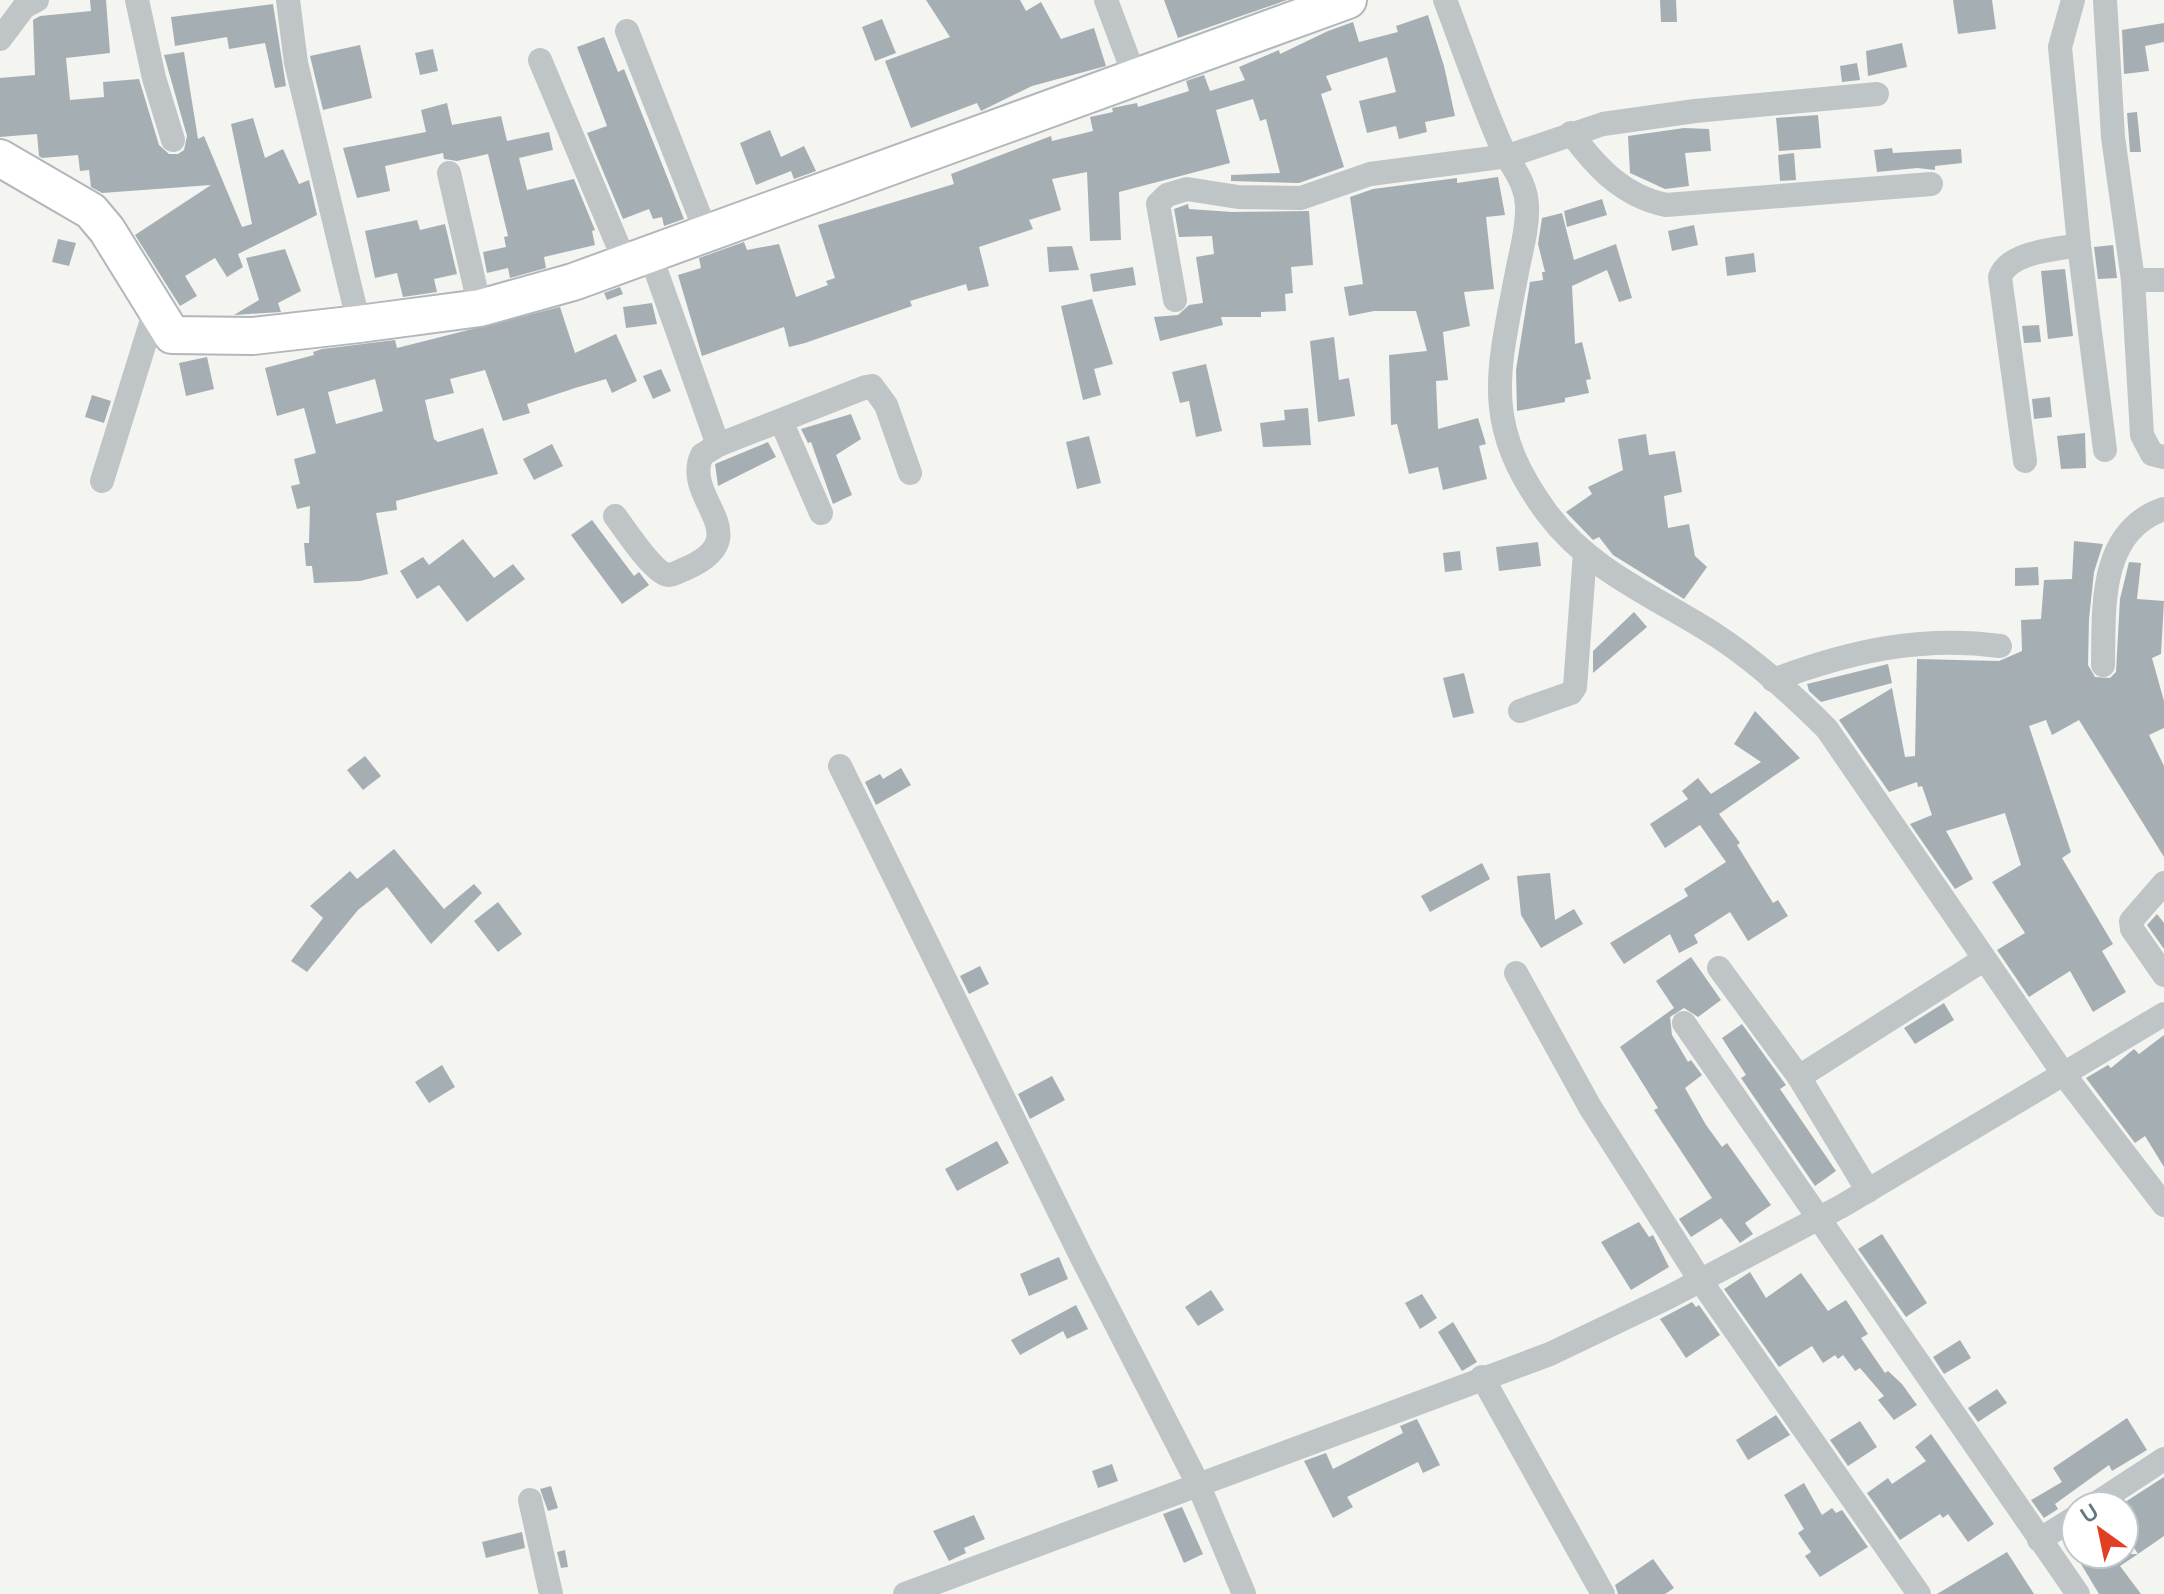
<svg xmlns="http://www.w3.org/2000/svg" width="2164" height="1594" font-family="Mulish,sans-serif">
<rect width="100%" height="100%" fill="#f4f4f0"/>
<g fill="#a5afb3" fill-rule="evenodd">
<path d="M90 0H106L110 53 66 58 70 100 104 97 103 82 139 79 159 145 169 154H178L184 150 187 136 164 55 184 52 198 139 204 136 242 227 252 224 231 124 253 118 265 158 283 149 299 184 309 180 317 215 238 254 243 267 227 277 215 258 185 276 197 296 180 306 135 235 211 185 102 193 91 187 89 170 80 171 78 155 42 158 39 156 37 134 0 137V78L35 75 33 20 40 16 91 11Z"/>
<path d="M926 0H1020L1026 11 1041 2 1061 39 1094 28 1106 66 1032 86 981 111 977 103 911 128 885 61 950 37Z"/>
<path d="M1164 0H1287L1178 38Z"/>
<path d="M1660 0H1676L1677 22H1661Z"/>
<path d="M1953 0H1992L1996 29 1958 34Z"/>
<path d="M273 4 286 86 275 88 265 43 229 49 227 37 175 46 171 17Z"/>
<path d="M1428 15 1444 66 1455 116 1425 122 1427 132 1399 139 1396 126 1367 133 1359 101 1396 92 1387 57 1326 76 1332 90 1321 94 1344 167 1299 183 1231 181V175L1280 173 1266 119 1260 121 1253 99 1216 110 1230 163 1119 192 1121 240 1090 241 1087 172 1052 179 1061 210 1029 220 1033 229 979 247 989 286 968 291 966 284 910 301 912 306 805 343 789 347 784 327 702 356 678 275 701 268 699 258 744 242 747 250 779 244 796 297 828 285 826 281 835 278 818 225 954 184 951 174 1051 136 1052 141 1093 131 1090 117 1113 112 1112 108 1137 103 1138 107 1189 91 1186 81 1204 75 1210 91 1245 80 1239 67 1279 50 1280 54 1328 31 1353 22 1359 42 1398 32 1396 26Z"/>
<path d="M882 19 896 53 875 61 862 27Z"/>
<path d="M2164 23V42L2145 46 2149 71 2124 74 2122 30Z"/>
<path d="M604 37 618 72 624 69 684 219 664 226 662 217 653 219 649 209 623 219 587 133 607 126 577 47Z"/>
<path d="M1902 43 1907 67 1868 76 1866 51Z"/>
<path d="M360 45 372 98 323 110 310 56Z"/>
<path d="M433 49 438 71 420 75 415 53Z"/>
<path d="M1857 63 1860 80 1842 82 1840 66Z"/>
<path d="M447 103 452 125 501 116 507 141 549 132 553 150 519 158 527 190 574 179 595 230 592 231 595 245 544 257 546 268 510 278 508 268 487 273 483 252 506 247 504 237 508 236 488 154 457 161 444 159 443 153 385 166 390 191 357 198 343 148 426 132 421 110Z"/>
<path d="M2137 112 2141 152H2130L2127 113Z"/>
<path d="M1818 115 1821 148 1779 151 1776 118Z"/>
<path d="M1684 128 1709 129 1711 151 1685 153 1689 186 1665 189 1630 173 1628 136Z"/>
<path d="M770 130 781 157 804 146 816 171 794 179 791 171 756 185 740 143Z"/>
<path d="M1892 148 1893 153 1961 149 1962 163 1935 166V170L1917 168 1877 172 1874 150Z"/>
<path d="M1794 153 1796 180 1780 181 1778 155Z"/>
<path d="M1498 177 1505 215 1486 217 1494 289 1464 292 1470 326 1443 332 1448 380 1436 381 1438 429 1478 418 1486 444 1479 446 1487 479 1443 490 1438 467 1409 474 1397 424 1391 425 1389 355 1427 351 1416 311H1374L1349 316 1344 287 1363 284 1350 197 1373 189 1457 178V183Z"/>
<path d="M1602 199 1607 215 1567 227 1564 211Z"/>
<path d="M1188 204 1189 209 1232 212 1309 211 1313 265 1291 267 1293 293 1285 294 1286 311 1261 312V317H1221L1223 325 1160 341 1154 317 1178 315 1189 305 1203 303 1196 257 1214 254 1212 236 1179 237 1174 209Z"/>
<path d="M1562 213 1574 260 1616 244 1632 298 1619 302 1607 270 1572 286 1575 344 1582 342 1591 379 1586 380 1589 393 1565 398V402L1517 411 1516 370 1530 282 1543 280 1542 272H1545L1538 244 1542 218Z"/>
<path d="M417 220 420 230 445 224 457 274 434 279 437 292 403 297 397 273 375 278 365 231Z"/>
<path d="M1694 225 1698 245 1672 251 1668 231Z"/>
<path d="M58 239 76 243 69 266 52 262Z"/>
<path d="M2113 245 2117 278 2098 279 2094 247Z"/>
<path d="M1072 246 1079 270 1049 272 1047 247Z"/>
<path d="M285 249 301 291 278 303 281 312 234 315 259 300 246 258Z"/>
<path d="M1754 253 1756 272 1727 276 1725 257Z"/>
<path d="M1133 267 1136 285 1093 292 1090 274Z"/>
<path d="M2065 269 2073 336 2048 339 2041 271Z"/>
<path d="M620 287 623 294 607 300 604 293Z"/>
<path d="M1092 299 1113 364 1094 369 1101 395 1083 400 1061 306Z"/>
<path d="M652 303 657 324 626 328 623 307Z"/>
<path d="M560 307 575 353 616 334 637 381 612 393 606 379 575 388 527 404 530 413 503 421 485 370 450 379 454 393 425 400 434 439 438 442 483 428 498 474 396 501 397 510 376 513 388 574 360 581 314 583 312 566H306L304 543H309L310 506 297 509 291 486 300 484 294 459 316 453 304 408 277 416 265 368 314 355 313 352 322 349 395 340 397 348ZM375 379 383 411 336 424 328 392Z"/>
<path d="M2039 325 2041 342 2024 343 2022 326Z"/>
<path d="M1334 337 1339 380 1349 378 1355 416 1318 422 1310 341Z"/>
<path d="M207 357 214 389 186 396 179 363Z"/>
<path d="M1206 364 1222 431 1196 437 1189 401 1180 403 1172 372Z"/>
<path d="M661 369 671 391 653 399 643 376Z"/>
<path d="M92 395 111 401 104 423 85 417Z"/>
<path d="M2050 397 2052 417 2034 419 2032 399Z"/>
<path d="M1308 408 1311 445 1263 447 1260 423 1285 420 1284 410Z"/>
<path d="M851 414 861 439 836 455 852 495 833 504 811 442 808 443 801 429Z"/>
<path d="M2085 433 2086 468 2061 469 2057 436Z"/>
<path d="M1646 434 1649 455 1675 451 1682 492 1664 496 1668 528 1689 524 1695 556 1707 567 1684 599 1613 555 1599 537 1593 540 1566 512 1592 494 1588 487 1623 470 1618 439Z"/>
<path d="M1089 436 1101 483 1077 489 1066 442Z"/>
<path d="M768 442 776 457 718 486 715 464Z"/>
<path d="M552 444 563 466 534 480 523 459Z"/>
<path d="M592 520 634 576 639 572 649 585 622 604 571 535Z"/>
<path d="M463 539 494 578 513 564 525 579 467 622 439 585 417 599 400 571 423 557 429 565Z"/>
<path d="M2074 541 2103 544 2094 572 2089 619 2088 665 2095 677 2110 678 2116 672 2120 599 2129 562 2141 563 2137 599 2164 601 2161 654 2152 658 2164 701V728L2149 735 2164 766V857L2079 720 2052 735 2046 720 2029 726 2071 852 2062 858 2113 944 2102 951 2126 992 2093 1012 2070 971 2029 997 1997 950 2025 933 1992 882 2021 865 2005 813 1946 831 1973 879 1955 889 1910 824 1932 815 1922 786 1918 787 1917 782 1889 792 1839 720 1892 688 1905 757 1915 756 1917 659 1999 661 2022 651 2021 620 2041 619 2044 580 2072 579Z"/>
<path d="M1538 542 1541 566 1499 571 1496 547Z"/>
<path d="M1460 551 1462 570 1445 572 1443 553Z"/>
<path d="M2038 567 2039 585 2015 586V568Z"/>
<path d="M1634 612 1647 627 1593 673V651Z"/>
<path d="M1888 664 1892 683 1821 702 1809 691 1807 684Z"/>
<path d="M1464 673 1474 713 1453 718 1443 678Z"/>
<path d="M1755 711 1800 758 1719 814 1740 843 1737 845 1773 903 1778 900 1788 916 1748 941 1730 912 1694 935 1698 943 1679 953 1670 934 1624 964 1610 943 1688 896 1684 889 1726 862 1700 825 1665 848 1650 824 1688 799 1682 791 1698 778 1711 794 1761 762 1734 744Z"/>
<path d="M365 756 381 776 363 790 347 770Z"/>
<path d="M901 768 911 785 876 805 865 782 880 774 883 779Z"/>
<path d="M394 849 444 909 474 884 482 893 431 944 387 887 358 910 307 972 291 961 323 918 310 906 350 871 357 879Z"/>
<path d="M1482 863 1490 879 1430 912 1421 896Z"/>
<path d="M1550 873 1555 920 1574 909 1583 924 1541 948 1521 915 1517 876Z"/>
<path d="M498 902 522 934 498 952 474 921Z"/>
<path d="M2157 914 2164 923V949L2147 925Z"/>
<path d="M1691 957 1721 1000 1698 1017 1684 1008 1670 1017 1672 1035 1688 1062 1691 1060 1702 1075 1685 1088 1706 1125 1722 1147 1727 1143 1771 1205 1745 1223 1753 1234 1740 1243 1721 1218 1691 1237 1679 1219 1712 1198 1654 1110 1658 1108 1620 1047 1674 1008 1656 981Z"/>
<path d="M980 966 989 984 969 994 960 976Z"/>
<path d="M1944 1003 1954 1020 1915 1044 1904 1028Z"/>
<path d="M1742 1024 1786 1085 1780 1089 1836 1171 1815 1186 1741 1078 1746 1075 1722 1038Z"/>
<path d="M2164 1035V1167L2145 1136 2135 1143 2086 1078 2108 1065 2111 1068 2134 1049 2139 1054Z"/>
<path d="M442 1065 455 1087 429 1103 415 1082Z"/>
<path d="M1052 1076 1065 1100 1030 1119 1018 1094Z"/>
<path d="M997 1141 1009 1163 957 1191 945 1169Z"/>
<path d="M1639 1222 1649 1237 1653 1235 1669 1267 1631 1290 1601 1242Z"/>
<path d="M1882 1234 1927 1303 1906 1317 1858 1249Z"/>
<path d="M1059 1257 1068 1279 1029 1296 1020 1274Z"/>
<path d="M1750 1272 1766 1298 1801 1273 1828 1311 1846 1300 1868 1334 1861 1338 1885 1373 1888 1371 1902 1384 1917 1405 1894 1420 1878 1400 1884 1396 1860 1368 1855 1371 1843 1355 1838 1359 1835 1355 1823 1363 1812 1346 1779 1367 1724 1289Z"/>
<path d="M1211 1290 1224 1310 1198 1326 1185 1307Z"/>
<path d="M1422 1294 1437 1318 1420 1329 1405 1303Z"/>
<path d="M1692 1302 1696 1307 1699 1305 1720 1335 1686 1358 1660 1319Z"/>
<path d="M1076 1305 1088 1329 1067 1339 1063 1331 1020 1355 1011 1340Z"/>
<path d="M1453 1322 1477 1362 1462 1371 1438 1332Z"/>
<path d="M1960 1340 1971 1358 1944 1374 1933 1357Z"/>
<path d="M1997 1389 2007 1403 1978 1422 1968 1408Z"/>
<path d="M1776 1415 1790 1435 1748 1460 1736 1440Z"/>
<path d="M2127 1418 2147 1450 2112 1471 2109 1465 2055 1504 2058 1509 2044 1518 2031 1500 2062 1482 2053 1468Z"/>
<path d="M1417 1419 1440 1465 1423 1473 1418 1462 1347 1497 1353 1507 1333 1518 1304 1461 1326 1453 1333 1469 1403 1433 1400 1426Z"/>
<path d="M1860 1421 1877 1447 1848 1466 1830 1440Z"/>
<path d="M1931 1434 1994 1524 1968 1542 1948 1514 1943 1518 1940 1514 1900 1540 1867 1493 1888 1478 1892 1484 1926 1461 1915 1447Z"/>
<path d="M1112 1464 1118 1481 1098 1488 1092 1471Z"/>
<path d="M2164 1477V1536L2138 1554 2124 1532V1511L2132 1506H2119Z"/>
<path d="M1804 1483 1822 1515 1832 1508 1836 1513 1842 1510 1868 1547 1820 1577 1805 1556 1811 1552 1798 1533 1804 1529 1784 1495Z"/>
<path d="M551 1486 558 1508 548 1511 540 1489Z"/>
<path d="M1182 1507 1203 1554 1184 1563 1163 1514Z"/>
<path d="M974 1515 985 1539 964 1548 966 1553 949 1561 933 1531Z"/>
<path d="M522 1532 525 1548 486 1558 482 1542Z"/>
<path d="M565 1550 568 1567 561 1568 557 1552Z"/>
<path d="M2007 1552 2034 1594H1937Z"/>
<path d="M2075 1554H2138L2120 1566 2141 1594H2099Z"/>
<path d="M1653 1559 1674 1588 1665 1594H1618L1615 1585Z"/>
</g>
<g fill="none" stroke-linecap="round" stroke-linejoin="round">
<defs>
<path id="secondary" d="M0 158 91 211 107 230 172 335 253 336 359 324 480 308 573 282 1348 0"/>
</defs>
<use href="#secondary" stroke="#b1b7bb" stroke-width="40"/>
<g stroke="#bfc4c6" stroke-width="24">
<path d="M137 0 154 78 173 140"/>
<path d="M288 0 296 63 359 324"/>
<path d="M1106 0 1136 80"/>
<path d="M1445 0C1463 47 1479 95 1499 141 1509 165 1526 179 1527 206 1528 228 1521 251 1517 272 1498 372 1481 423 1547 513 1591 572 1657 597 1717 636 1757 662 1794 696 1827 729L2065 1076 2164 1205"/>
<path d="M2073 0 2060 47 2079 245 2105 450"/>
<path d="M2105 0 2113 137 2133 280H2164"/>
<path d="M627 31 706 232"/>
<path d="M0 39 24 7 37 0"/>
<path d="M540 60 625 262"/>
<path d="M1571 133C1597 168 1623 196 1666 205L1931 184"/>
<path d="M449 173 480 308"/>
<path d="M650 254 718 445"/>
<path d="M2133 280 2142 435 2152 454 2164 457"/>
<path d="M1175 300 1158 204 1167 195 1187 189 1238 197 1301 198 1370 174 1508 156 1603 124 1695 111 1877 94"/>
<path d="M781 421 821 513"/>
<path d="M2025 461 2000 277C2009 251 2056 250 2079 245"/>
<path d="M102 481 155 310"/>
<path d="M615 516C624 528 655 575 668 575 673 575 680 571 685 569 761 536 681 499 702 455L718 445 866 387 872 386 886 405 910 473"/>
<path d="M2103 665C2104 609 2098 531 2164 509"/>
<path d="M1773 680C1848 652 1920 635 2000 646"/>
<path d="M1520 711 1571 693 1575 687 1585 553"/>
<path d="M840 766 1081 1256 1198 1484 1244 1594"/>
<path d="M2164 883 2131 921 2132 929 2164 975"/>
<path d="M1719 968 1799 1077 1868 1191"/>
<path d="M1516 973 1590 1107 1700 1280 1919 1594"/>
<path d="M1684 1023 2078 1594"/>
<path d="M1799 1077 1983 960"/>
<path d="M1482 1377 1603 1594"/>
<path d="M530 1500 551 1594"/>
<path d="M2092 1506 2164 1459"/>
<path d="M2039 1540 2076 1517"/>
<path d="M905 1594 1550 1354 1669 1297 1842 1206 2164 1014"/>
</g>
<use href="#secondary" stroke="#fff" stroke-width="36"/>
</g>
<g transform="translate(2100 1530) rotate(327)"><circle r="38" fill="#ffffff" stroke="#c1c8cd" stroke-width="2"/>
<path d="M0-6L14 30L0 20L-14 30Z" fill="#e13e22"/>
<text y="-12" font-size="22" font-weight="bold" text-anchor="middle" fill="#637681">U</text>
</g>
</svg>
